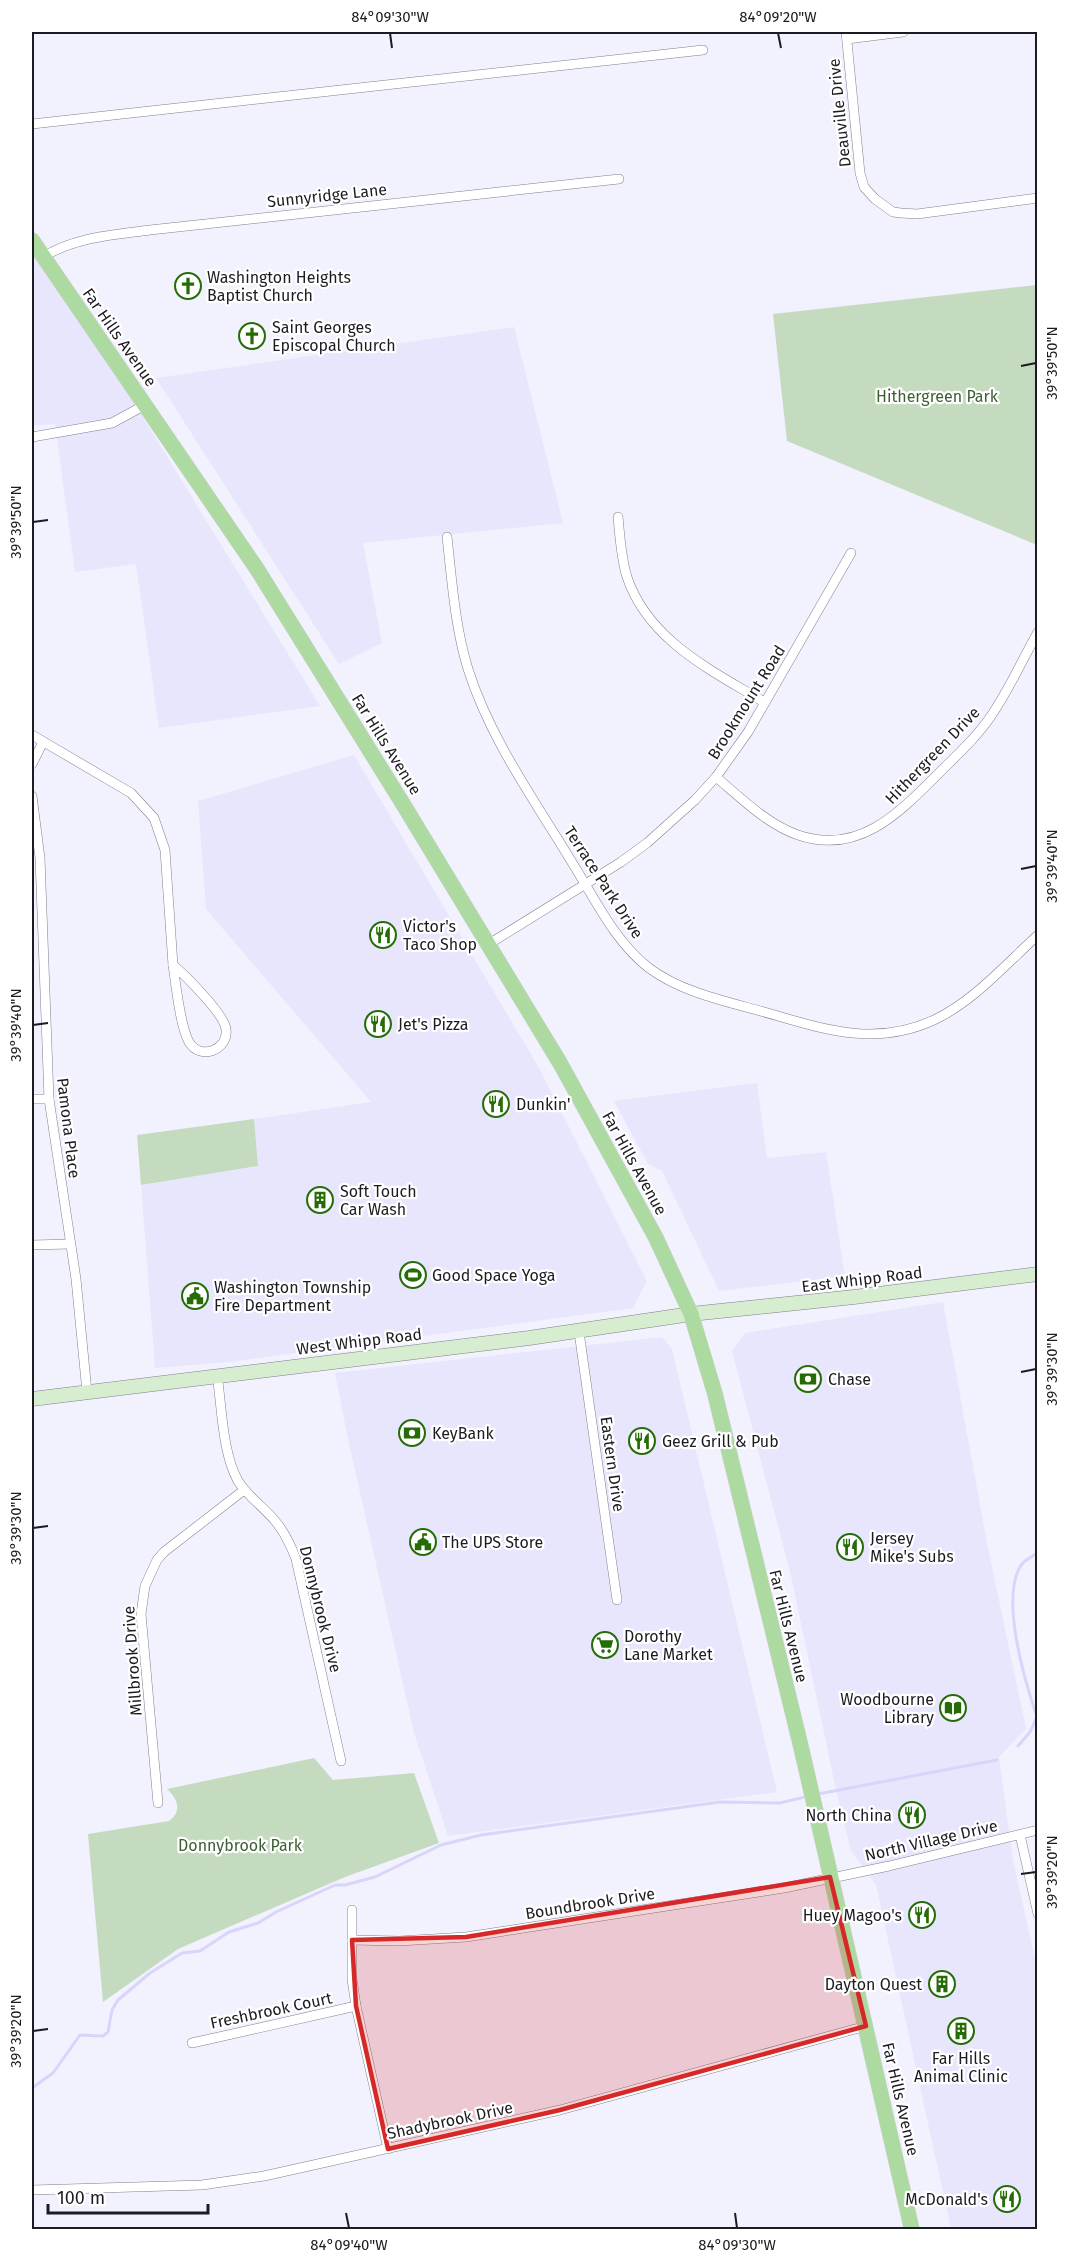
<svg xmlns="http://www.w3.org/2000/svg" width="1069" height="2261" font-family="'Fira Sans',sans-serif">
<rect width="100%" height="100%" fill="#f2f1fe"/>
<g fill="#e8e6fd">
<path d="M32 237 60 282 320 706 159 728 136 564 75 572 55 424 32 426Z"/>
<path d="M514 327 563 523 363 543 382 643 339 664 156 378Z"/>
<path d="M354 755 539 1068 647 1281 633 1308 228 1362 155 1368 141 1185 258 1166 254 1119 371 1102 206 909 198 801Z"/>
<path d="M757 1083 767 1158 826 1152 845 1276 719 1291 662 1171 648 1164 614 1101Z"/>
<path d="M943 1302 987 1543 1026 1729 999 1757 1013 1860 1037 1968V2229H951L876 1885 851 1851 836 1790 791 1576 732 1351 745 1333Z"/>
<path d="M662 1337 672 1349 777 1792 448 1836 414 1733 348 1439 335 1373Z"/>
</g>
<g fill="#c5dbbf">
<path d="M1037 285V545L787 441 773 314Z"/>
<path d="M254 1119 258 1166 141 1185 137 1135Z"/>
<path d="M314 1758 333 1780 414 1773 439 1843 345 1877 178 1949 103 2002 88 1834 169 1821C183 1811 177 1798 167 1789Z"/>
</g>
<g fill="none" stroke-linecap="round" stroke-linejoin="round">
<g stroke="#d8d5fa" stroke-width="3">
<path d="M1018 1746 1030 1732 1037 1717C1025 1682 999 1595 1022 1564 1025 1560 1033 1556 1038 1553"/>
<path d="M818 1794 997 1760"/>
<path d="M32 2088 53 2073 80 2035 103 2036 108 2032 112 2010 118 2000 150 1973 182 1953 200 1951 229 1932 258 1923 276 1912 335 1885H345L375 1877 441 1845 481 1835 720 1802 780 1803 809 1796"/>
</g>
<defs>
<g id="street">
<path d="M846 32 860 173 864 187 875 199 893 212 901 213 917 214 1038 198"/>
<path d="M847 39 903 32"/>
<path d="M32 124 703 50"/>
<path d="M43 257C75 237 113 235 150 230L619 179"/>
<path d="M32 437 112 423 145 405"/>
<path d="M618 517C620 537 621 558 627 577 648 640 711 670 764 702"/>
<path d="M447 537C452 581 455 627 468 669 490 739 535 801 573 864 595 899 615 942 649 968 685 995 735 1003 778 1016 832 1032 880 1045 934 1020 974 1001 1006 964 1038 935"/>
<path d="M32 735 131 793 154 818 165 850 173 965"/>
<path d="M32 764 43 742"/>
<path d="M716 777C741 798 768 825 798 835 859 856 900 812 939 773 957 755 976 738 991 716 1009 690 1022 660 1038 632"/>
<path d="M32 796 40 858 49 1099 76 1279 87 1392"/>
<path d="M489 944 621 862 647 843 695 800 716 777 748 732 851 553"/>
<path d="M173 965C186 976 224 1014 226 1029 229 1050 200 1061 189 1042 180 1026 176 985 173 965Z"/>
<path d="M32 1099H49"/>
<path d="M32 1245 70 1244"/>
<path d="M579 1332 617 1600"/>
<path d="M217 1375C222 1407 222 1452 238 1481 248 1497 264 1507 276 1522 285 1533 291 1546 296 1559L341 1761"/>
<path d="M158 1803 141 1614 145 1586 157 1560 164 1552 244 1490"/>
<path d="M1020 1835 1038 1914"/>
<path d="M352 1910V1979L356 2006 388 2149"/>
<path d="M352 1940 399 1941 466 1937 784 1888 889 1866 1038 1830"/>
<path d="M192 2043 356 2006"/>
<path d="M32 2190 202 2185 264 2176 560 2110 866 2026"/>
</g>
<path id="secondary" d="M32 1399 529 1338 691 1314 854 1297 1038 1274"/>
<path id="primary" d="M32 240 257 569 403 804 560 1063 656 1238 691 1314 715 1394 801 1747 912 2230"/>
</defs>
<use href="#street" stroke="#807f8d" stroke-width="10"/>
<use href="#secondary" stroke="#807f8d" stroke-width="15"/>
<use href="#primary" stroke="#d2d1d3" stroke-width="16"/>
<use href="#street" stroke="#fff" stroke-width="9"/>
<use href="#secondary" stroke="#d6edd0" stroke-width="14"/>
<use href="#primary" stroke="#addaa1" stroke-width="15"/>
</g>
<path fill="#d62828" fill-opacity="0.2" stroke="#d62828" stroke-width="4.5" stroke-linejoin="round" d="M830 1877 866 2026 560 2110 388 2149 356 2006 352 1940 466 1937Z"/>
<path fill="none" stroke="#1c1b21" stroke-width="2" d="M390 33 392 48M778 33 781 48M1021 366 1036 363M33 522 48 520M1021 869 1036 866M33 1025 48 1023M1021 1372 1036 1369M33 1528 48 1526M1021 1874 1036 1872M33 2031 48 2029M346 2213 349 2228M735 2213 737 2228"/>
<defs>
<symbol id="church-ring" viewBox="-11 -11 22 22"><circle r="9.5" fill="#fff" stroke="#256c07" stroke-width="1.5"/><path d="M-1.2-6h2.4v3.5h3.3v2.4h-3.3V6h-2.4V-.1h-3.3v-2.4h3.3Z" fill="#256c07"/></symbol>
<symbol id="restaurant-ring" viewBox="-11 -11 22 22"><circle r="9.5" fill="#fff" stroke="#256c07" stroke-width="1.5"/><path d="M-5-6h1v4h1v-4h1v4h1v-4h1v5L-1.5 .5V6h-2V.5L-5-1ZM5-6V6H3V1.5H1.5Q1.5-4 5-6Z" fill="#256c07"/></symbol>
<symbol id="building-ring" viewBox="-11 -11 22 22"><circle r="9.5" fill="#fff" stroke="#256c07" stroke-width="1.5"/><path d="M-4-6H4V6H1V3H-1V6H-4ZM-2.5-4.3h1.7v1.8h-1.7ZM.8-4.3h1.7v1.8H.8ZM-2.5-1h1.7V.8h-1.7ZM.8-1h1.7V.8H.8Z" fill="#256c07"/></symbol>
<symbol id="stadium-ring" viewBox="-11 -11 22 22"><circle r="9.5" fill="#fff" stroke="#256c07" stroke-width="1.5"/><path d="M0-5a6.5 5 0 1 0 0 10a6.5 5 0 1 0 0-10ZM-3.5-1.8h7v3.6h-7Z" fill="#256c07"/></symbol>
<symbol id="civic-ring" viewBox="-11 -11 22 22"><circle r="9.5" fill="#fff" stroke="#256c07" stroke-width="1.5"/><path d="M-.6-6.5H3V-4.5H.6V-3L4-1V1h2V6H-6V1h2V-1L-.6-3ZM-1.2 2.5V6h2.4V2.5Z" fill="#256c07"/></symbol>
<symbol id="bank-ring" viewBox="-11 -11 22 22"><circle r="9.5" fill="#fff" stroke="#256c07" stroke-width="1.5"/><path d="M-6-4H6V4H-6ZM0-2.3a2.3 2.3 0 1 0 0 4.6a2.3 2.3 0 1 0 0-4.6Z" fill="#256c07"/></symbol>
<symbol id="supermarket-ring" viewBox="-11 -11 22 22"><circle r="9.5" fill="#fff" stroke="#256c07" stroke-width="1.5"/><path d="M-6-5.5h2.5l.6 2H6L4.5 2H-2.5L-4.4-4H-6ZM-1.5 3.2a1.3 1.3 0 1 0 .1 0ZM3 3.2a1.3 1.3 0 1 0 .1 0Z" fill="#256c07"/></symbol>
<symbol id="library-ring" viewBox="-11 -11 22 22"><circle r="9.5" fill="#fff" stroke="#256c07" stroke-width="1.5"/><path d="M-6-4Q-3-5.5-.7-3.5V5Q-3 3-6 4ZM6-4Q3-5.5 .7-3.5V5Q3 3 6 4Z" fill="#256c07"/></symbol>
</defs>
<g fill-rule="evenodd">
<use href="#church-ring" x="173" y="271" width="30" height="30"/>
<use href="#church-ring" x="237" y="321" width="30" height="30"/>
<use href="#restaurant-ring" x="368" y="920" width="30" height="30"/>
<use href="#restaurant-ring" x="363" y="1009" width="30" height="30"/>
<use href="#restaurant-ring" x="481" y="1089" width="30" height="30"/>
<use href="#building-ring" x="305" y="1185" width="30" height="30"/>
<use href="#stadium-ring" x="398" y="1260" width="30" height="30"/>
<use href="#civic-ring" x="180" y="1281" width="30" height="30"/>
<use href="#bank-ring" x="793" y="1364" width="30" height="30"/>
<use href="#bank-ring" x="397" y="1418" width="30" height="30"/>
<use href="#restaurant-ring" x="627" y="1426" width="30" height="30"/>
<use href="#civic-ring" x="408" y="1527" width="30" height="30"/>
<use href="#restaurant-ring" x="835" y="1532" width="30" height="30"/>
<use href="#supermarket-ring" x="590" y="1630" width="30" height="30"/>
<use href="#library-ring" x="938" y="1693" width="30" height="30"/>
<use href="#restaurant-ring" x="897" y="1800" width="30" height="30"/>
<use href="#restaurant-ring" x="907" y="1900" width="30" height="30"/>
<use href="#building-ring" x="927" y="1969" width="30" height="30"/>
<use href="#building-ring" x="946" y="2016" width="30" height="30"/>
<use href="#restaurant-ring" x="992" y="2184" width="30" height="30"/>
</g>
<g text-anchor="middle" stroke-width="4.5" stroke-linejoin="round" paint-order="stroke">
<g font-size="16" fill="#1c1b21" stroke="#fff">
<text transform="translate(839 113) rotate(-96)" y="6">Deauville Drive</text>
<text transform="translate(327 195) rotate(-6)" y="6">Sunnyridge Lane</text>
<text transform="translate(120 337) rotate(55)" y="6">Far Hills Avenue</text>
<text transform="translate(746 702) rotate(-58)" y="6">Brookmount Road</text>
<text transform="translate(387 744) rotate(58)" y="6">Far Hills Avenue</text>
<text transform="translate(932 755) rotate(-46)" y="6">Hithergreen Drive</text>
<text transform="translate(604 882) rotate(57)" y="6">Terrace Park Drive</text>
<text transform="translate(69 1128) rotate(83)" y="6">Pamona Place</text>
<text transform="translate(635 1163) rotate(61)" y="6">Far Hills Avenue</text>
<text transform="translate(862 1279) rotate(-7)" y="6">East Whipp Road</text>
<text transform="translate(359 1341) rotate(-7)" y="6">West Whipp Road</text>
<text transform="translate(613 1464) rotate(82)" y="6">Eastern Drive</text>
<text transform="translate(321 1609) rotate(76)" y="6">Donnybrook Drive</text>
<text transform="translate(789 1626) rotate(76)" y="6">Far Hills Avenue</text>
<text transform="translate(132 1661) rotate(-94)" y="6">Millbrook Drive</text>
<text transform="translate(931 1840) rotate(-13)" y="6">North Village Drive</text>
<text transform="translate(590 1903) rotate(-9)" y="6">Boundbrook Drive</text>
<text transform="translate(271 2010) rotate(-12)" y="6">Freshbrook Court</text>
<text transform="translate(901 2099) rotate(77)" y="6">Far Hills Avenue</text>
<text transform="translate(450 2120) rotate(-12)" y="6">Shadybrook Drive</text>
</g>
<g font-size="16" fill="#1c1b21" stroke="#fff" text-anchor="start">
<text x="207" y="283">Washington Heights<tspan x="207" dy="18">Baptist Church</tspan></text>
<text x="272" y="333">Saint Georges<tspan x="272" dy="18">Episcopal Church</tspan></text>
<text x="403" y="932">Victor's<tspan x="403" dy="18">Taco Shop</tspan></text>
<text x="398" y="1030">Jet's Pizza</text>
<text x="516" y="1110">Dunkin'</text>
<text x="340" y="1197">Soft Touch<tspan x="340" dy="18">Car Wash</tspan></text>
<text x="432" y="1281">Good Space Yoga</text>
<text x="214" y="1293">Washington Township<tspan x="214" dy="18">Fire Department</tspan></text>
<text x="828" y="1385">Chase</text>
<text x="432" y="1439">KeyBank</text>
<text x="662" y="1447">Geez Grill &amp; Pub</text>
<text x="870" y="1544">Jersey<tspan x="870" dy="18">Mike's Subs</tspan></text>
<text x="442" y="1548">The UPS Store</text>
<text x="624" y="1642">Dorothy<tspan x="624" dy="18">Lane Market</tspan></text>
<text x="934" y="1705" text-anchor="end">Woodbourne<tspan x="934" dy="18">Library</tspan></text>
<text x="892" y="1821" text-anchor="end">North China</text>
<text x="902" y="1921" text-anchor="end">Huey Magoo's</text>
<text x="922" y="1990" text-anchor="end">Dayton Quest</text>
<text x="961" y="2064" text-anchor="middle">Far Hills<tspan x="961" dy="18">Animal Clinic</tspan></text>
<text x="988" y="2205" text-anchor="end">McDonald's</text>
</g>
<g font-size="16" fill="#3b5e32" stroke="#fff">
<text x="937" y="402">Hithergreen Park</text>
<text x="240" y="1851">Donnybrook Park</text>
</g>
</g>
<rect width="1069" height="2261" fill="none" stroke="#ffffff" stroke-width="66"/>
<path d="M48 2204v9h160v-9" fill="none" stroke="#1c1b21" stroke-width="3"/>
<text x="57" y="2204" font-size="18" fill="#1c1b21" stroke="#ffffff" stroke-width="4.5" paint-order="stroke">100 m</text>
<rect x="33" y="33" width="1003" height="2195" fill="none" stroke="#1c1b21" stroke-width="2"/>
<g font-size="15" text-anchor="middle" fill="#1c1b21">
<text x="390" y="22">84°09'30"W</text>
<text x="778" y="22">84°09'20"W</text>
<text transform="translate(1052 363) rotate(-90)" y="5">39°39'50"N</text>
<text transform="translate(16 522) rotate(-90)" y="5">39°39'50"N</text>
<text transform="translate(1052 866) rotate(-90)" y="5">39°39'40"N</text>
<text transform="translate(16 1025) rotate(-90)" y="5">39°39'40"N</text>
<text transform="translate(1052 1369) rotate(-90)" y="5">39°39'30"N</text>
<text transform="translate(16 1528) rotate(-90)" y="5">39°39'30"N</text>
<text transform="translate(1052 1872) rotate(-90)" y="5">39°39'20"N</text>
<text transform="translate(16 2031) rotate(-90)" y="5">39°39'20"N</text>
<text x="349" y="2250">84°09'40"W</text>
<text x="737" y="2250">84°09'30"W</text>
</g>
</svg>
